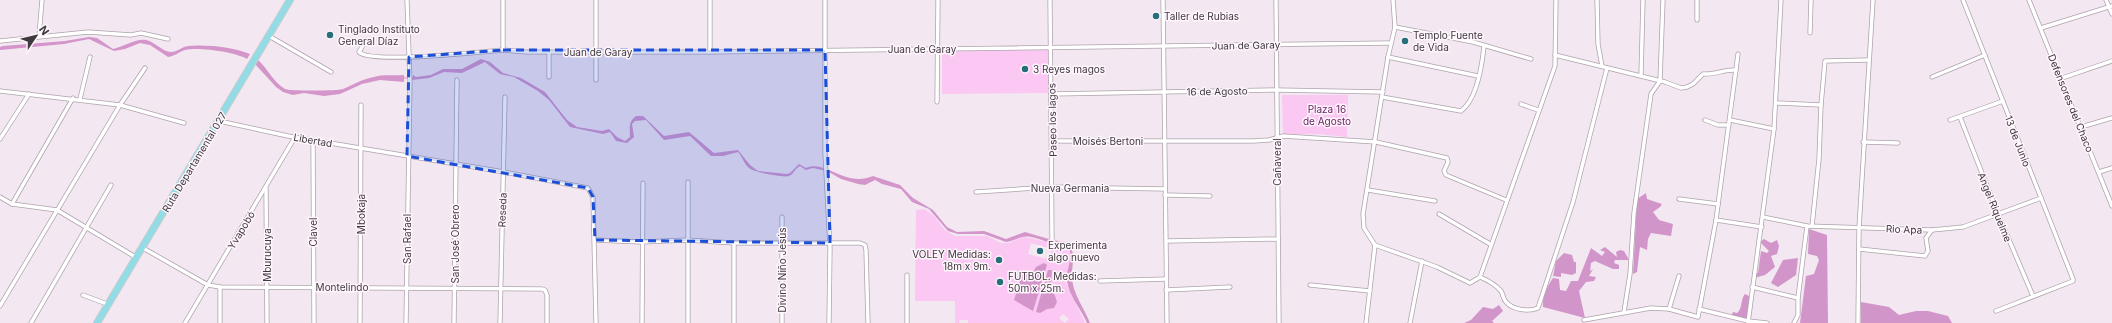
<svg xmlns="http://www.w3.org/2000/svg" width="2112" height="323" font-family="Inter,sans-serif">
<rect width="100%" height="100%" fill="#f3e7f1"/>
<g fill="#fac8f2" fill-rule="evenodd">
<path d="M1049 50V93L942 94V51Z"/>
<path d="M1282 95H1348L1347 137 1318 134 1283 135Z"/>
<path d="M924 209 933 215 945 230 955 236H987L1001 243H1009L1022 237 1031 238 1065 247 1069 251 1070 258 1065 281 1085 323H1065L1069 319 1063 314 1059 318 1065 323H968V320H960L959 323H955V301H915L916 210ZM1031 243 1049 248 1048 250 1051 251 1049 257 1047 256 1046 259 1028 254Z"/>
</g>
<g fill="#d295ca">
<path d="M1646 193 1647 199 1662 204 1660 207 1653 212 1659 220 1673 224 1671 236 1651 233 1648 239 1647 250 1640 247 1637 272 1633 274 1637 199Z"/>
<path d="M1809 229 1827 235 1828 323H1800L1806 276 1814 274 1819 260 1817 256 1808 254Z"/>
<path d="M1764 239 1771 243 1777 240 1779 246 1777 254 1771 256 1775 267 1765 275 1754 278V273H1758L1761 251 1767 253 1769 251 1760 242Z"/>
<path d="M1605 247 1617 257 1616 252 1620 250 1624 251 1629 260H1615L1614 263 1619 265V269H1613L1595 261 1591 263 1590 271 1593 269 1589 276 1596 277 1594 281 1586 282 1579 291 1585 318 1543 307C1542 298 1547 286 1553 278L1559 279 1560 290 1566 291 1571 281H1578L1591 248 1602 256 1605 252 1600 250Z"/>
<path d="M1564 253 1572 255 1574 262H1576V273L1572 275 1561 273V277L1553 276 1556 261Z"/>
<path d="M1798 258 1796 275 1778 287 1771 283 1783 260Z"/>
<path d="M1745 294 1749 296 1748 321 1731 317 1733 312 1737 313C1743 308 1740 300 1745 294Z"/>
<path d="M1861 302 1889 307 1899 315 1916 311H1928L1948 316 1952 323H1861Z"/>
<path d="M1499 305 1503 311 1492 321 1494 323H1464L1471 320 1483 307 1493 309Z"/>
</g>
<g fill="#d395ca">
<path d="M89 37 97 38 113 49C123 47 136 38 146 40 155 42 163 52 171 52 177 52 182 47 188 46 205 44 235 47 250 54L247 59C234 52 200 47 185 50 179 52 175 56 168 57L150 45 140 43 125 49 114 51 89 39 64 44 0 50V47L3 46 65 41Z"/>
<path d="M481 59 490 62 503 73 521 78 545 92 567 120 577 127 602 131 609 129 617 137 625 141 630 137C630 127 628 122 636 116H643L664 136 689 132 714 153 738 150 750 165 758 171 787 174 790 173 799 164 806 168C825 159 845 188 873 176L900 185 913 198 933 210 947 227 957 232 984 231 1006 239 1025 232 1052 240 1066 242C1077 251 1072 262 1072 274 1071 292 1084 307 1090 323H1087C1081 308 1067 294 1067 278 1066 266 1077 253 1064 243 1051 246 1043 239 1031 237 1021 235 1015 241 1006 242L984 234H958L948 231 929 209 912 202 901 189 882 184 875 180 865 185 858 184 841 179 827 171 813 168 806 170 800 166C795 168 794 174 789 176 783 178 753 172 749 168 743 163 743 157 738 152L723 156H711L690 136 664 140 646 120 635 121 632 124 634 137 627 143 616 141 610 132 603 134 570 127 549 100 538 91 514 77 500 74 485 62 462 73 444 72 429 78 412 80 413 75 416 77 431 75 443 69H462Z"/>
<path d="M258 60C268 69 273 82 285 89 288 91 338 91 343 89 353 85 362 79 374 77 384 74 394 76 404 75V82L380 80 362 84 340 94 324 96 304 93 293 95 283 92 276 87 255 64Z"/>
<path d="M1044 263 1047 265 1033 311 1014 300 1022 275 1034 271 1036 267Z"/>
<path d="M1048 270H1052L1051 284 1057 302 1054 308 1047 309 1040 313 1036 312Z"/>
</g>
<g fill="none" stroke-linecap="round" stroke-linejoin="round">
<path stroke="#d395ca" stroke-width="1" d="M404 78H413"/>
<defs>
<g id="street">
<path d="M503 0V50L527 52H710L1391 43"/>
<path d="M596 0V80"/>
<path d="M825 0V153L830 248 829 323"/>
<path d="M1050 0 1052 240"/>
<path d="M1163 0 1167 323"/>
<path d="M1276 0 1279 323"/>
<path d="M1393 0 1395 27 1388 57 1363 214 1364 228 1375 245 1437 267 1470 283 1480 277 1555 66 1556 0"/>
<path d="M1597 0 1598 44 1602 66"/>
<path d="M1697 0V20"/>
<path d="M1963 0 2073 279V281L1996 311"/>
<path d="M2029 0 2112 206"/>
<path d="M2106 0 2112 14"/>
<path d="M1395 27 1473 42 1531 59"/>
<path d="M2041 28 2112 6"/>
<path d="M1810 33 1811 0"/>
<path d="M39 36 42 0"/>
<path d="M269 36 331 72"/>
<path d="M366 40 359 52C370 64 481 52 503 50"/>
<path d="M0 41 88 32 131 35 141 33 168 39"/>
<path d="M549 52V77"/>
<path d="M710 52V0"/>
<path d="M1555 55 1665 82 1681 88 1687 87 1693 84 1703 74C1716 75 1724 69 1736 70"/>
<path d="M1388 57 1478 76"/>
<path d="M1641 76 1643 0"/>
<path d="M1932 77 1985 55"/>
<path d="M2062 78 2112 61"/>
<path d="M0 91 120 105 184 123"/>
<path d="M1051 94 1277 90 1383 92"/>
<path d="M1382 97 1461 111C1477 99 1482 66 1484 46"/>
<path d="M80 99 90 57"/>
<path d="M937 102 938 0"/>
<path d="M1776 103 1821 105"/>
<path d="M1521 104 1538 110"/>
<path d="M1960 117 1998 214 2033 296"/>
<path d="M1705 120 1718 125H1729"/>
<path d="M1730 120 1774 129"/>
<path d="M1950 120 2003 101"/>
<path d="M219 121 288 136 504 172 588 188 593 197 596 323"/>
<path d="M2081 127 2112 118"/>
<path d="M0 139 29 94"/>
<path d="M313 140 314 323"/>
<path d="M1052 141H1254L1269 140 1283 136 1376 142 1447 158 1448 162 1444 171 1446 175 1506 200"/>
<path d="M1863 142 1898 143"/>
<path d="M2099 172 2112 168"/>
<path d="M266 188 267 323"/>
<path d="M1368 190 1435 201"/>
<path d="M976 192 1052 187 1165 189"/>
<path d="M1165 195 1210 196"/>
<path d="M0 197 12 204 57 210 137 258"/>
<path d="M1679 199 1718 204"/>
<path d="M12 204 73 98"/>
<path d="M1439 214 1490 244"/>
<path d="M1763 217 1807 226 1932 230 1963 227 2041 198"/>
<path d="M1716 220 1762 227"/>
<path d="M1812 226 1819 159 1821 105 1825 61 1868 60"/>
<path d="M595 240 641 242 687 240 734 243H860L865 245 866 250 868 323"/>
<path d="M1167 241 1278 239"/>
<path d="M734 243V323"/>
<path d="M143 248 208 285 220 287 542 289 545 290 547 295V323"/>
<path d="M1859 249 1925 256 1928 251 1926 238 1932 230"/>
<path d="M1480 277C1487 280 1495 284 1501 291 1503 294 1503 299 1506 302 1513 310 1529 312 1538 308L1573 202 1607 68"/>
<path d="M1100 281 1166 279"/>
<path d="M1310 285 1370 291"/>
<path d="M1752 287 1798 298 1807 226"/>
<path d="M1166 290 1230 287"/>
<path d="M83 295 107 304"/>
<path d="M0 306 120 105 145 68"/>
<path d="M1669 309 1679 276"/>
<path d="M1699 309 1748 321 1767 323"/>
<path d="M1624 312 1630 274 1634 213 1651 94 1660 81 1663 0"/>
<path d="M1584 320 1651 308 1669 309 1698 317 1716 220 1738 54"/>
<path d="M31 323 111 185"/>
<path d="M185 323 295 137"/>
<path d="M220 323V287"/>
<path d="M360 323 361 105"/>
<path d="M406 323 410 82 407 0"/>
<path d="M454 323 457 80"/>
<path d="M500 323 505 97"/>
<path d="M642 323 643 183"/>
<path d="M688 323V182"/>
<path d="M782 323V217"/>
<path d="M907 323V275"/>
<path d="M1366 323 1375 245"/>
<path d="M1410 323 1422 261"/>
<path d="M1748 323 1774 129 1781 0"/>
<path d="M1794 323 1798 315V298"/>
<path d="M1858 323 1859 228 1873 0"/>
</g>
<path id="primary" d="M97 323 290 0"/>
</defs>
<use href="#street" stroke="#aea3ac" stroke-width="5"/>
<use href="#primary" stroke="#cdcccd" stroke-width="8"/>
<use href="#street" stroke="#fff" stroke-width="3.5"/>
<use href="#primary" stroke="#92dce5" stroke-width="6"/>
</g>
<path fill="#1d4ed8" fill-opacity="0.2" stroke="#1d4ed8" stroke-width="3" stroke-dasharray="8 5" stroke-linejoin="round" d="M503 50H825L830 243 595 240 593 197 588 188 407 156 409 57Z"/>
<g fill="#266f79" stroke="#fff5fd" stroke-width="1.5">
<circle cx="1156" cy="16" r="4"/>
<circle cx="330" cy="35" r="4"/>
<circle cx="1405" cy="41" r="4"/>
<circle cx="1025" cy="69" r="4"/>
<circle cx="1040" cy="251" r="4"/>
<circle cx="999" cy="260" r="4"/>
<circle cx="1000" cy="282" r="4"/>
</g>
<g text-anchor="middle" stroke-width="3" stroke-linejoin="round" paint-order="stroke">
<g font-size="10" fill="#3f3a3e" stroke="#fff5fd" text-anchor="start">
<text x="1164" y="20">Taller de Rubias</text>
<text x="338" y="33">Tinglado Instituto<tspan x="338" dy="12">General Díaz</tspan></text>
<text x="1413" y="39">Templo Fuente<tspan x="1413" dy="12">de Vida</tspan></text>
<text x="1033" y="73">3 Reyes magos</text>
<text x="1048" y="249">Experimenta<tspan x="1048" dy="12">algo nuevo</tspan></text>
<text x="991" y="258" text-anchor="end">VOLEY Medidas:<tspan x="991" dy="12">18m x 9m.</tspan></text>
<text x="1008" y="280">FUTBOL. Medidas:<tspan x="1008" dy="12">50m x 25m.</tspan></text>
</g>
<g font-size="10" fill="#3f3a3e" stroke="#fff5fd">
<text transform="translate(1246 45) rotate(-1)" y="4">Juan de Garay</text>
<text x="922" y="53">Juan de Garay</text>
<text x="598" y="56">Juan de Garay</text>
<text transform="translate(1217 91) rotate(-1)" y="4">16 de Agosto</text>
<text transform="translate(2071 103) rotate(68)" y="4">Defensores del Chaco</text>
<text transform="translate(1052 120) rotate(-91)" y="4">Paseo los lagos</text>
<text transform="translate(313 140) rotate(10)" y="4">Libertad</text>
<text x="1108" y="145">Moisés Bertoni</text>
<text transform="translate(2018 141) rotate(69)" y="4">13 de Junio</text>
<text transform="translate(194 162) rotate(-59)" y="4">Ruta Departamental 027</text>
<text transform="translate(1277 162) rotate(-90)" y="4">Cañaveral</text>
<text x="1070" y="192">Nueva Germania</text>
<text transform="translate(1995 207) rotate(68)" y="4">Angel Riquelme</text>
<text transform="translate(502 210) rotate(-88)" y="4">Reseda</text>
<text transform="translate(361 214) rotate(-90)" y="4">Mbokaja</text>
<text transform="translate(1904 229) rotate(2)" y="4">Rio Apa</text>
<text transform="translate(241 230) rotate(-59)" y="4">Yvapobó</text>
<text transform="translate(313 232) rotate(-90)" y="4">Clavel</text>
<text transform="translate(407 239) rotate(-90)" y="4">San Rafael</text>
<text transform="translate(455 244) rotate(-90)" y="4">San José Obrero</text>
<text transform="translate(267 255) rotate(-90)" y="4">Mburucuya</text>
<text transform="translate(782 270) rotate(-90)" y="4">Divino Niño Jesús</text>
<text x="342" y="291">Montelindo</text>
</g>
<g font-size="10" fill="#661e60" stroke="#fff5fd">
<text x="1327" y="113">Plaza 16<tspan x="1327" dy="12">de Agosto</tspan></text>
</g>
</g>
<g transform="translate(36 36) rotate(55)" stroke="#fff5fd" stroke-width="3" paint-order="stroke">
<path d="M0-3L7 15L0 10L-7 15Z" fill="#3f3a3e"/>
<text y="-6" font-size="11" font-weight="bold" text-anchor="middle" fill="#3f3a3e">N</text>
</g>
</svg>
